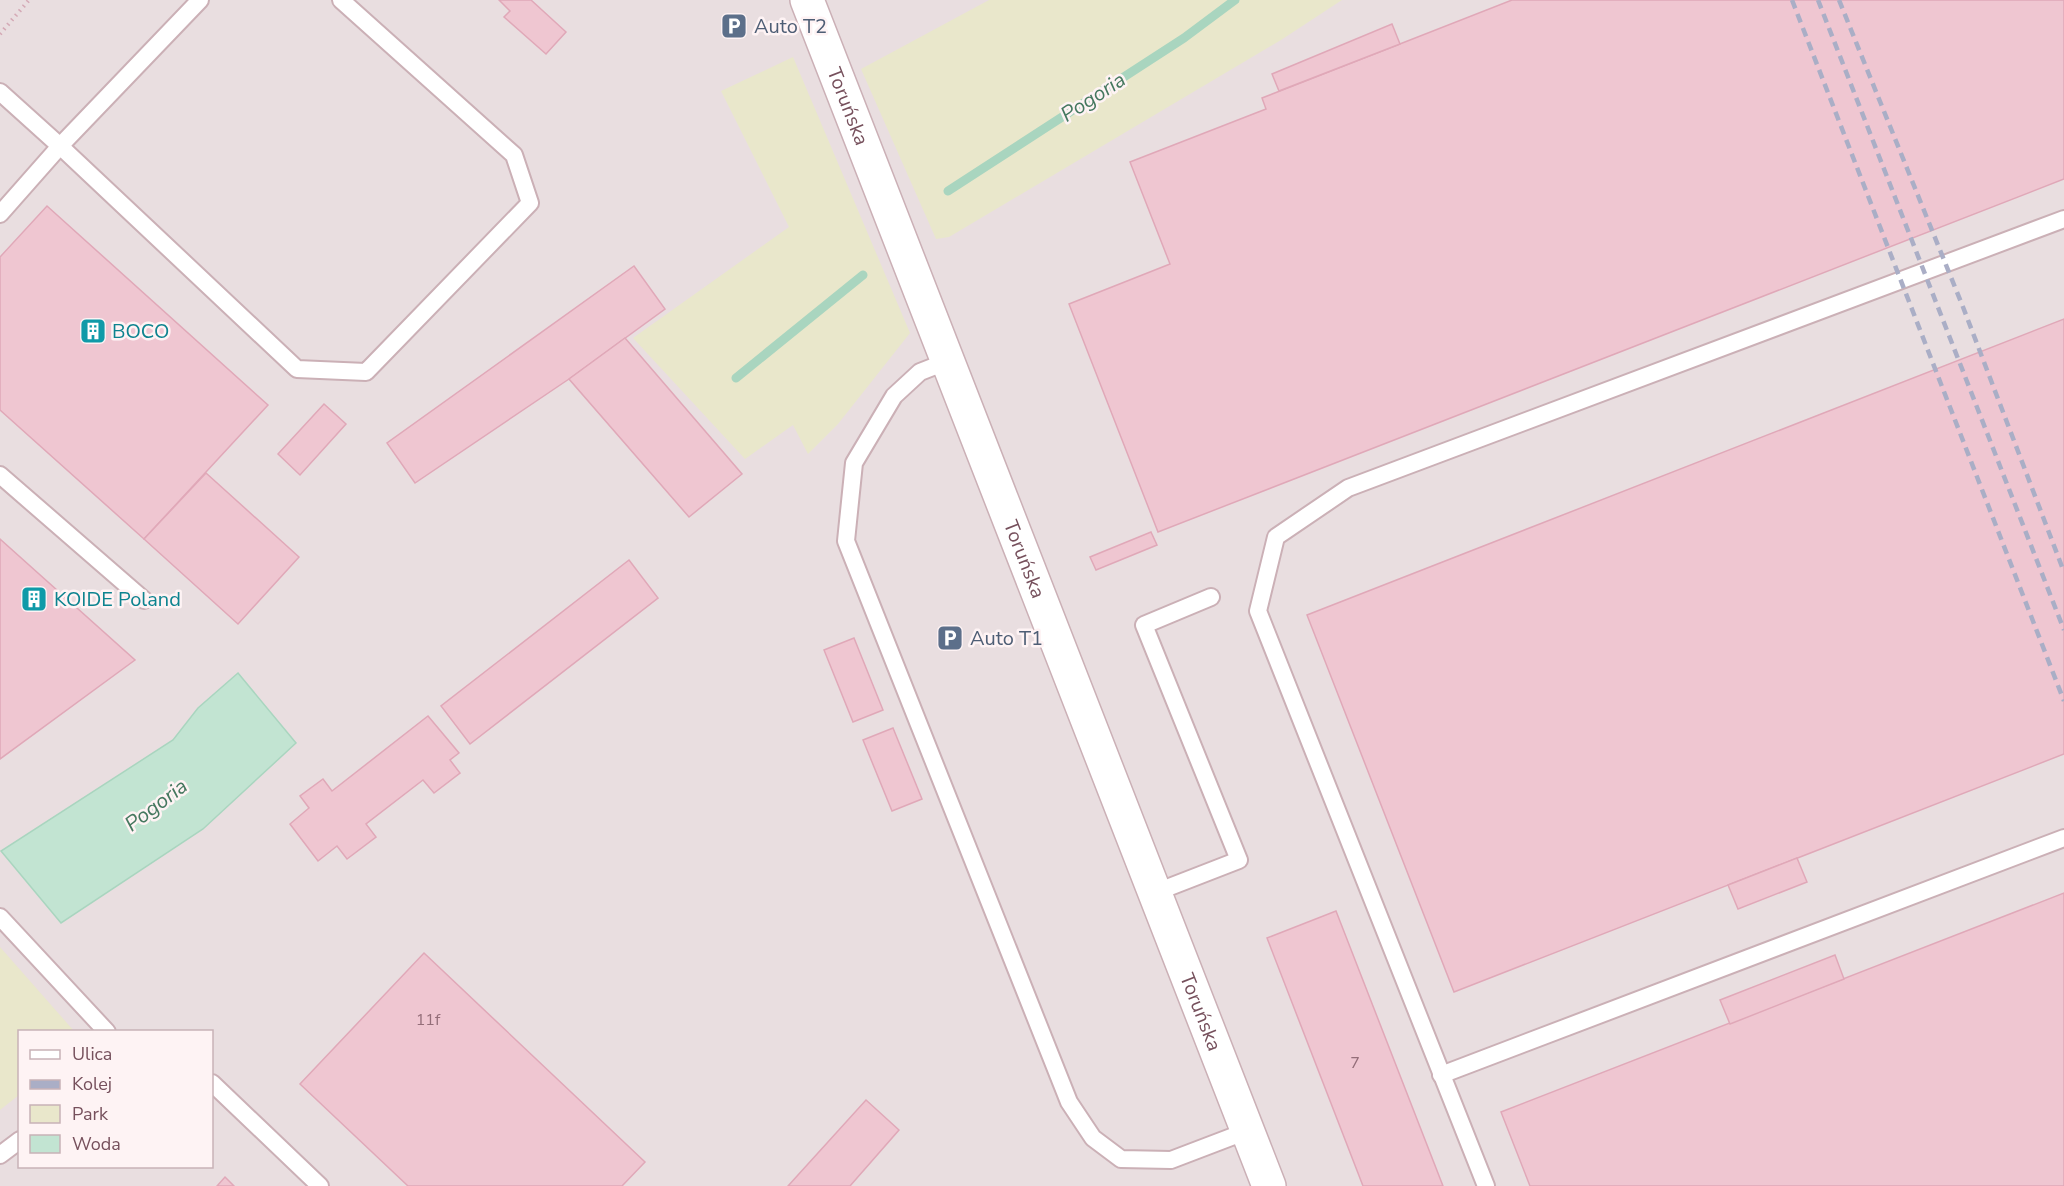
<svg xmlns="http://www.w3.org/2000/svg" width="2064" height="1186" font-family="'Nunito Sans',sans-serif">
<rect width="100%" height="100%" fill="#fbeced"/>
<path fill="#e9dee0" fill-rule="evenodd" d="M0 0H2064V1186H0ZM20 1032H212V1166H20Z"/>
<g fill="#e9e7cb">
<path d="M989 0H1342L1281 40 949 237 936 239 861 69Z"/>
<path d="M793 57 910 333 838 424 808 454 793 425 745 459 633 338 789 227 721 91Z"/>
<path d="M0 947 74 1031 20 1032 19 1095 0 1110Z"/>
</g>
<path fill="#c2e4d2" stroke="#a9d5bf" stroke-width="1.5" d="M238 673 296 743 203 829 61 923 1 851 173 740 198 708Z"/>
<g fill="none" stroke-linecap="round" stroke-linejoin="round">
<g stroke="#a9d5bf" stroke-width="9">
<path d="M948 191 1184 38 1235 0"/>
<path d="M736 378 863 275"/>
</g>
</g>
<g fill="#efc6d1" stroke="#e0a8b8" stroke-width="1.5">
<path d="M499 0H531L566 32 546 54 504 17 510 11Z"/>
<path d="M1512 0H2064V179L1158 532 1069 304 1170 264 1130 162 1266 109 1262 98Z"/>
<path d="M1392 24 1400 44 1279 91 1272 74Z"/>
<path d="M47 206 268 405 144 539 0 410V257Z"/>
<path d="M634 266 665 309 569 379 415 483 387 443Z"/>
<path d="M2064 319V754L1454 992 1307 615Z"/>
<path d="M625 338 742 474 689 517 569 379Z"/>
<path d="M324 404 346 424 300 475 278 454Z"/>
<path d="M206 473 299 557 238 624 144 539Z"/>
<path d="M1151 532 1157 545 1096 570 1090 557Z"/>
<path d="M0 539 135 660 0 759Z"/>
<path d="M629 560 658 598 470 744 441 706Z"/>
<path d="M854 638 883 710 853 722 824 650Z"/>
<path d="M428 716 459 753 450 760 460 773 434 793 423 780 366 824 376 837 347 859 337 846 318 861 290 824 309 808 300 796 323 779 332 791Z"/>
<path d="M893 728 922 799 892 811 863 740Z"/>
<path d="M1797 858 1807 882 1738 909 1728 885Z"/>
<path d="M2064 893V1186H1530L1501 1112Z"/>
<path d="M1336 911 1443 1186H1363L1267 938Z"/>
<path d="M424 953 645 1162 622 1186H408L300 1084Z"/>
<path d="M1835 955 1844 979 1730 1024 1720 1000Z"/>
<path d="M866 1100 899 1130 850 1186H788Z"/>
<path d="M225 1177 234 1186H217Z"/>
</g>
<g fill="none" stroke-linecap="round" stroke-linejoin="round">
<defs>
<g id="lane">
<path d="M0 92 60 146 297 369 366 372 530 203 514 155 341 0"/>
<path d="M0 214 60 146 200 0"/>
<path d="M948 361 920 372 894 396 854 463 846 541 1069 1102 1093 1138 1121 1159 1171 1160 1247 1131"/>
<path d="M0 475 144 600"/>
<path d="M1154 893 1239 860 1144 625 1211 597"/>
<path d="M0 917 107 1032"/>
<path d="M1441 1075 2064 838"/>
<path d="M212 1083 320 1186"/>
<path d="M0 1155 20 1140"/>
<path d="M1486 1186 1258 611 1276 537 1348 488 2064 219"/>
</g>
<g id="street">
<path id="s1" d="M807 0 1269 1186"/>
</g>
</defs>
<use href="#lane" stroke="#cbb0b6" stroke-width="20"/>
<use href="#street" stroke="#cbb0b6" stroke-width="36"/>
<path stroke="#d4a9b5" stroke-width="4" stroke-dasharray="1.5 4.5" stroke-linecap="butt" d="M0 34 29 0"/>
<use href="#lane" stroke="#fff" stroke-width="16"/>
<use href="#street" stroke="#fff" stroke-width="33"/>
<g stroke="#aaaec6" stroke-width="4.5" stroke-dasharray="9 6" stroke-linecap="butt">
<path d="M1792 0 2064 701"/>
<path d="M1818 0 2064 630"/>
<path d="M1839 0 1963 307 2064 572"/>
</g>
</g>
<defs>
<symbol id="parking-square" viewBox="-11 -11 22 22"><rect x="-9" y="-9" width="18" height="18" rx="4" fill="#5c6f8a" stroke="#fef3f4"/><path d="M-3.5-5.5H1a3.5 3.5 0 0 1 0 7H-1V5.5H-3.5ZM-1-3.4V-.6H.8a1.4 1.4 0 0 0 0-2.8Z" fill="#fff"/></symbol>
<symbol id="building-square" viewBox="-11 -11 22 22"><rect x="-9" y="-9" width="18" height="18" rx="4" fill="#0f9aa8" stroke="#fef3f4"/><path d="M-4-6H4V6H1V3H-1V6H-4ZM-2.5-4.3h1.7v1.8h-1.7ZM.8-4.3h1.7v1.8H.8ZM-2.5-1h1.7V.8h-1.7ZM.8-1h1.7V.8H.8Z" fill="#fff"/></symbol>
</defs>
<g fill-rule="evenodd">
<use href="#parking-square" x="719" y="11" width="30" height="30"/>
<use href="#building-square" x="78" y="316" width="30" height="30"/>
<use href="#building-square" x="19" y="584" width="30" height="30"/>
<use href="#parking-square" x="935" y="623" width="30" height="30"/>
</g>
<g text-anchor="middle" stroke-width="5" stroke-linejoin="round" paint-order="stroke">
<g font-size="16" fill="#946e79">
<text x="428" y="1025">11f</text>
<text x="1355" y="1068">7</text>
</g>
<g font-size="20" fill="#4e5e75" stroke="#fef3f4" text-anchor="start">
<text x="754" y="33">Auto T2</text>
<text x="970" y="645">Auto T1</text>
</g>
<g font-size="20" fill="#76505c" stroke="#fef3f4">
<text dy="7" stroke="none"><textPath href="#s1" startOffset="114">Toruńska</textPath></text>
<text dy="7" stroke="none"><textPath href="#s1" startOffset="600">Toruńska</textPath></text>
<text dy="7" stroke="none"><textPath href="#s1" startOffset="1086">Toruńska</textPath></text>
</g>
<g font-size="20" fill="#0d838f" stroke="#fef3f4" text-anchor="start">
<text x="112" y="338">BOCO</text>
<text x="54" y="606">KOIDE Poland</text>
</g>
<g font-size="21" font-style="italic" fill="#45785f" stroke="#fef3f4">
<text transform="translate(1093 97) rotate(-33)" y="7">Pogoria</text>
<text transform="translate(156 805) rotate(-37)" y="7">Pogoria</text>
</g>
</g>
<rect x="18" y="1030" width="195" height="138" fill="#fef3f4" stroke="#c8b2b7" stroke-width="1.5"/>
<rect x="30" y="1050" width="30" height="9" fill="#ffffff" stroke="#c8b2b7" stroke-width="1.5"/>
<text x="72" y="1060" font-size="18" fill="#76505c">Ulica</text>
<rect x="30" y="1080" width="30" height="9" fill="#aaaec6" stroke="#c8b2b7" stroke-width="1.5"/>
<text x="72" y="1090" font-size="18" fill="#76505c">Kolej</text>
<rect x="30" y="1105" width="30" height="18" fill="#e9e7cb" stroke="#c8b2b7" stroke-width="1.5"/>
<text x="72" y="1120" font-size="18" fill="#76505c">Park</text>
<rect x="30" y="1135" width="30" height="18" fill="#c2e4d2" stroke="#c8b2b7" stroke-width="1.5"/>
<text x="72" y="1150" font-size="18" fill="#76505c">Woda</text>
</svg>
